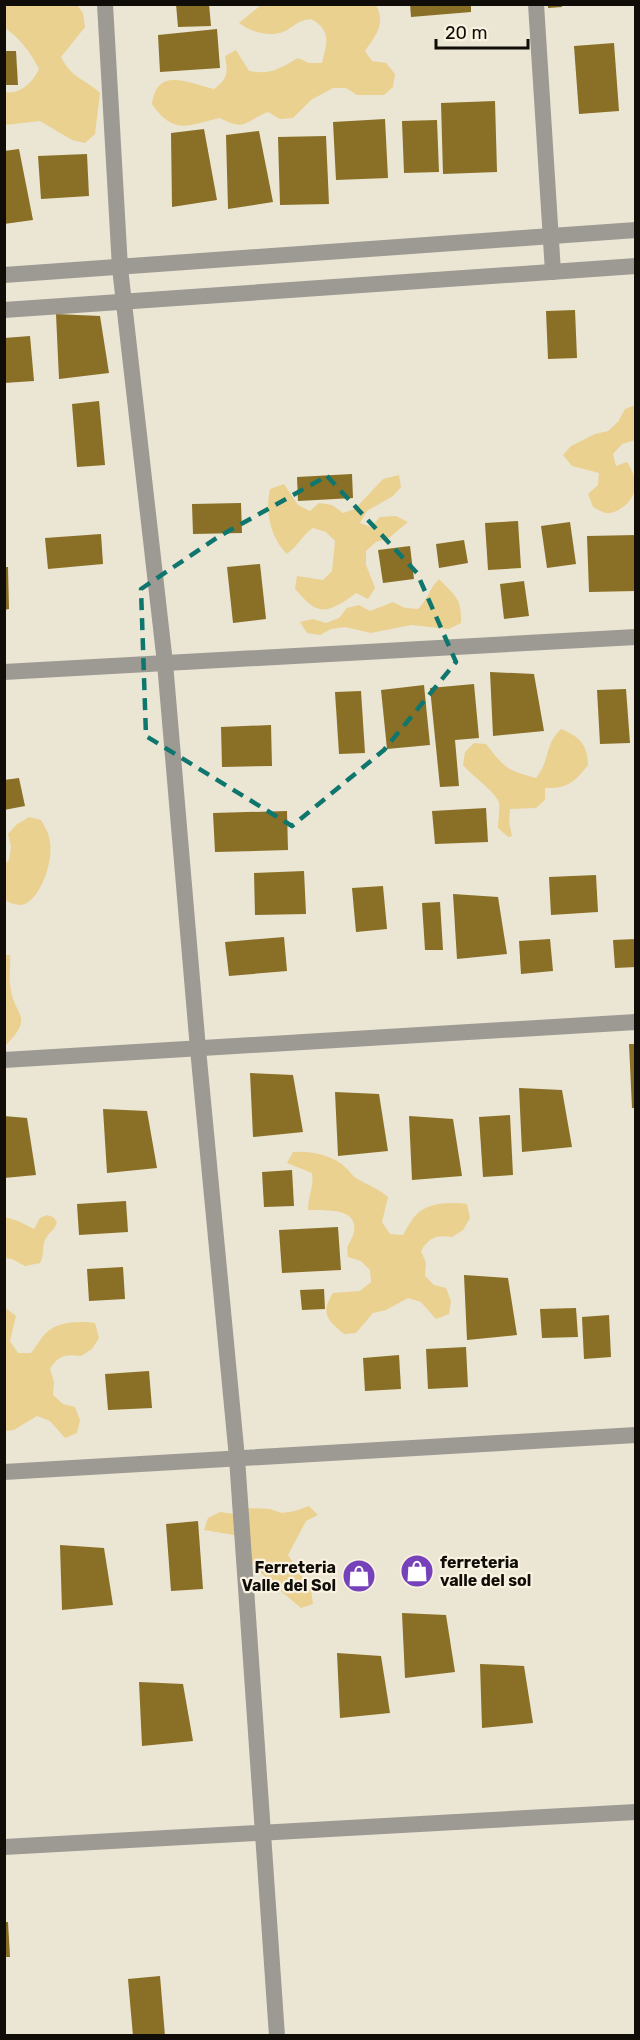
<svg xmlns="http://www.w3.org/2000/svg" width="640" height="2040" font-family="Rubik,sans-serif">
<rect width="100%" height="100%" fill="#ebe5d4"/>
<g fill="#ead190">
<path d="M5 4 77 5 83 13 85 27 61 57C72 79 84 78 100 93L95 134 85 143 72 140 40 121 5 125V92C20 95 33 82 39 69 31 53 19 37 5 28Z"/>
<path d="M376 5C386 24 376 35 365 51L372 61 386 63 395 74 393 87 384 95H357L346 88H333L311 100 293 118 280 119 268 112C245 121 246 132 220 118 188 125 174 136 152 104 157 66 188 83 214 89 228 79 228 73 225 56L236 50 249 71C271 75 279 69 298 58L309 63H322C327 42 332 31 311 19 296 21 297 25 285 31 270 38 251 32 239 23L261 5Z"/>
<path d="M635 405V440L622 444 613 454 616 466 627 462C638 478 639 498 620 509 617 511 611 514 606 513 602 512 597 509 593 507L588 494 598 485 599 473 572 466 563 455 571 446 595 434 608 431 618 422 625 409Z"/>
<path d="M399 475 401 487 393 496 367 511 360 523 371 527 380 517 396 516 408 522 389 538 376 542 366 551V565L375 588 368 599 356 593C345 601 328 615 314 607 307 603 301 595 295 589L297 576 323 580 332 571 335 541 326 532 313 528C302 535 298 546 287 554 270 537 265 512 270 489L284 484 298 505 310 511 319 503 332 505 343 513 355 509 383 479Z"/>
<path d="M439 579C455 596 462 598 461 623L449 629 411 625 371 633 345 627 331 629 320 635 307 633 300 622 313 619 326 623 339 618 347 608 359 605 370 611 393 602 405 608 418 609C428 599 429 589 439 579Z"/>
<path d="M561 729C579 736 588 745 588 765 575 782 567 789 545 788V800L536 808 510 809 509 822 512 836 508 837 498 828C498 820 500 811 499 803 497 793 471 775 463 765L465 752 474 743 486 744C505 768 506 770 536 778 551 759 544 745 561 729Z"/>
<path d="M29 817 41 820C45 827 49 833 50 842 53 859 43 893 27 903 19 907 12 904 5 900V864L9 860 11 847 8 834 16 825Z"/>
<path d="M5 955H10C11 965 9 974 10 983 12 1017 37 1014 5 1046Z"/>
<path d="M293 1152C310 1151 334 1155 346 1168 350 1171 351 1175 356 1178 367 1185 378 1188 388 1197L382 1222 390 1234 403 1235C407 1228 411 1220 416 1215 428 1202 451 1202 467 1204L470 1218 463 1230 452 1237C437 1235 429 1237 421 1251L426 1263 425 1276 434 1285 446 1288 451 1301 449 1314 436 1319 421 1302 408 1298 386 1310 373 1313 356 1333 344 1334C327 1320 320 1313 333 1293L360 1291 371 1282 370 1270 361 1261 348 1257C346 1242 349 1247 353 1235 362 1206 323 1211 308 1210 308 1196 314 1187 312 1173L287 1163Z"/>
<path d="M47 1215 53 1217 57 1222C55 1230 49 1232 46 1238 41 1246 45 1255 40 1263L25 1266 12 1259 5 1258V1217L18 1221 34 1229 40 1218Z"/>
<path d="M4 1307 16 1316 10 1341 18 1353H31C36 1347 40 1339 45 1334 57 1321 79 1321 95 1323L99 1338 92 1349 81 1356C65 1354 58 1356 50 1369L54 1382 53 1395 63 1404 75 1407 80 1420 77 1433 65 1438 50 1421 37 1416 14 1430 5 1431Z"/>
<path d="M309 1506 318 1515 306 1521 288 1555 311 1590 313 1604 301 1608C275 1586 248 1566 234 1535L204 1530 208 1518 220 1512 233 1514 245 1508 270 1509 282 1513 295 1511Z"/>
</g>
<g fill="#897026">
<path d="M176 4H209L211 26 178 27Z"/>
<path d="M410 4H471V12L411 17Z"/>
<path d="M548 4H562V7L548 8Z"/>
<path d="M217 29 220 68 160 72 158 35Z"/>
<path d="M614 43 619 111 579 114 574 46Z"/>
<path d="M4 51H16L18 85H4Z"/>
<path d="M495 101 497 172 443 174 441 103Z"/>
<path d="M385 119 388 178 336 180 333 122Z"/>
<path d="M437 120 439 172 404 173 402 121Z"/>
<path d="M204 129 217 200 172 207 171 133Z"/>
<path d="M259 131 273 202 228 209 226 135Z"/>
<path d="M326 136 329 204 280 205 278 137Z"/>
<path d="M19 149 33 220 4 224V151Z"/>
<path d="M87 154 89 196 41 199 38 156Z"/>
<path d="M575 310 577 358 548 359 546 311Z"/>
<path d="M56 314 100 316 109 373 59 379Z"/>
<path d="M30 336 34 381 4 383V338Z"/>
<path d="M99 401 105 465 77 467 72 404Z"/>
<path d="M352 474 353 498 298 501 297 477Z"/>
<path d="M241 503 242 533 193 534 192 504Z"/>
<path d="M518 521 521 568 488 570 485 523Z"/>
<path d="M570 522 576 564 547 568 541 526Z"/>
<path d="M101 534 103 564 48 569 45 538Z"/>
<path d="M636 535V591L589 592 587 536Z"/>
<path d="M464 540 468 563 439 568 436 544Z"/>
<path d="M410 546 414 579 383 583 378 550Z"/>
<path d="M260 564 266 619 233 623 227 567Z"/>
<path d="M4 567H8L9 609 4 610Z"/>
<path d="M524 581 529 616 504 619 500 584Z"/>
<path d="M490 672 534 674 544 731 493 736Z"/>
<path d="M474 684 479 738 455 740 459 786 440 787 430 688Z"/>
<path d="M424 685 430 745 387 749 381 690Z"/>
<path d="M626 689 630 743 600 744 597 690Z"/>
<path d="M361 691 365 753 339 754 335 692Z"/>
<path d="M271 725 272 766 222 767 221 727Z"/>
<path d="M19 778 25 806 4 810V780Z"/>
<path d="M486 808 488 842 435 844 432 811Z"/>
<path d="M287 811 288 850 215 852 213 813Z"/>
<path d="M304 871 306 914 255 915 254 873Z"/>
<path d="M596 875 598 912 551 915 549 877Z"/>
<path d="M383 886 387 929 356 932 352 888Z"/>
<path d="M453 894 498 897 507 954 457 959Z"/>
<path d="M440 902 443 950H425L422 903Z"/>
<path d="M284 937 287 971 229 976 225 942Z"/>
<path d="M550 939 553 971 521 974 519 941Z"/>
<path d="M636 939V967L615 968 613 940Z"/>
<path d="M629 1044H636V1108H632Z"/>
<path d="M250 1073 293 1075 303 1132 253 1137Z"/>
<path d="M519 1088 562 1090 572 1147 522 1152Z"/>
<path d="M335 1092 379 1094 388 1151 338 1156Z"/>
<path d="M103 1109 147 1111 157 1168 107 1173Z"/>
<path d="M510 1115 513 1175 483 1177 479 1117Z"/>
<path d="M4 1116 27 1118 36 1175 4 1178Z"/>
<path d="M409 1116 453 1119 462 1176 412 1180Z"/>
<path d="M292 1170 294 1206 264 1207 262 1172Z"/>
<path d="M126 1201 128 1232 79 1235 77 1204Z"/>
<path d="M338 1227 341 1270 282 1273 279 1230Z"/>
<path d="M123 1267 125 1299 89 1301 87 1269Z"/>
<path d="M464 1275 508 1278 517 1335 467 1340Z"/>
<path d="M324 1289 325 1309 302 1310 300 1290Z"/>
<path d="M576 1308 578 1337 542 1338 540 1309Z"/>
<path d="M609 1315 611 1357 584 1359 582 1317Z"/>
<path d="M466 1347 468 1387 428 1389 426 1349Z"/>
<path d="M399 1355 401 1389 365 1391 363 1358Z"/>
<path d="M149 1371 152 1408 108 1410 105 1374Z"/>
<path d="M198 1521 203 1589 171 1591 166 1524Z"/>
<path d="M60 1545 104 1548 113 1605 62 1610Z"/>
<path d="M402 1613 446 1615 455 1672 405 1678Z"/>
<path d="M337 1653 381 1656 390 1713 340 1718Z"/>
<path d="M480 1664 524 1666 533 1723 482 1728Z"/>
<path d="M139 1682 183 1684 193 1741 142 1746Z"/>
<path d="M4 1922H8L10 1957H4Z"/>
<path d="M160 1976 165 2036H133L128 1979Z"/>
</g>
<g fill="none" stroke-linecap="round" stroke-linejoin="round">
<g stroke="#9d9a93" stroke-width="16">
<path d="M105 4 120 268 165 663 198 1049 237 1458 277 2036"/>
<path d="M536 4 553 272"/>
<path d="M4 275 636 230"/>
<path d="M4 310 636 266"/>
<path d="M4 672 636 637"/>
<path d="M4 1060 636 1022"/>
<path d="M4 1472 636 1435"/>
<path d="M4 1847 636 1812"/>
</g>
</g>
<path fill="none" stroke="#0f766e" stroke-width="4.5" stroke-dasharray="12 8" stroke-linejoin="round" d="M327 476 417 573 456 662 384 750 292 826 146 736 141 589 218 537Z"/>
<defs>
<symbol id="shop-disc" viewBox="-11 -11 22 22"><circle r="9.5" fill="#7642ba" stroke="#f9f2e1"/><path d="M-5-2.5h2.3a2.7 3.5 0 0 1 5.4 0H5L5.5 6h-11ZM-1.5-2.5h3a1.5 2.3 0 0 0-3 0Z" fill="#fff"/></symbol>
</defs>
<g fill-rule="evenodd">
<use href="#shop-disc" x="398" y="1552" width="38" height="38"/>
<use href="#shop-disc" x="340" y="1557" width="38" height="38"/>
</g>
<g text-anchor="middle" stroke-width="4.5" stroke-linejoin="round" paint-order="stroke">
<g font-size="16" font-weight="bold" fill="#100d08" stroke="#f9f2e1" text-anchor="start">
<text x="440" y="1568">ferreteria<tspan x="440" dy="18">valle del sol</tspan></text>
<text x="336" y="1573" text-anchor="end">Ferreteria<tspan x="336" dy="18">Valle del Sol</tspan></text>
</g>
</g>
<rect width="640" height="2040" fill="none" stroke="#100d08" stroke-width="12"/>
<path d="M436 39v9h92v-9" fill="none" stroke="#100d08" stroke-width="3"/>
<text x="445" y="39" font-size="18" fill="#100d08" stroke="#f9f2e1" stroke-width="4.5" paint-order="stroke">20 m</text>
</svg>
